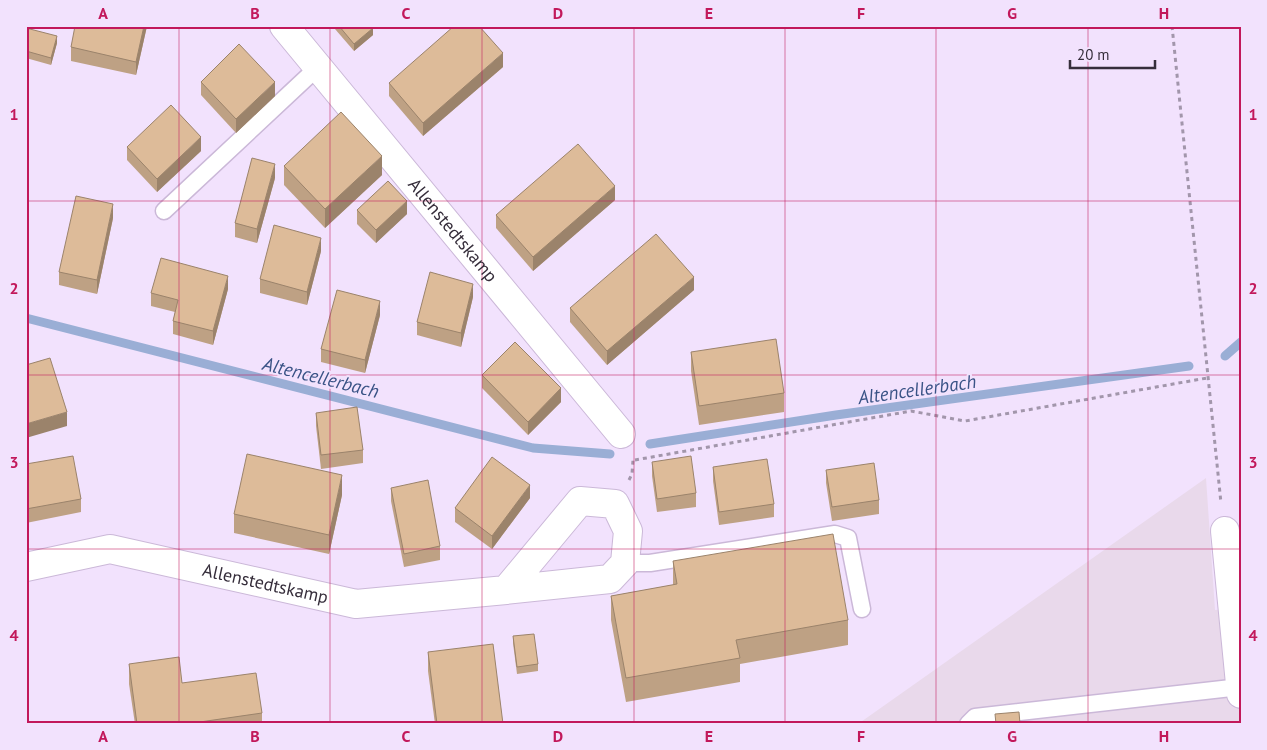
<svg xmlns="http://www.w3.org/2000/svg" width="1267" height="750" font-family="'PT Sans',sans-serif">
<rect width="100%" height="100%" fill="#f2e2fd"/>
<path fill="#e9d9eb" d="M1206 478 1215 610 1241 607V724H858Z"/>
<g fill="none" stroke-linecap="round" stroke-linejoin="round">
<g stroke="#9aaed5" stroke-width="9">
<path d="M26 318 533 448 610 454"/>
<path d="M1225 356 1241 342"/>
<path d="M650 444 836 415 1189 366"/>
</g>
<defs>
<g id="lane">
<path d="M164 211 318 67"/>
<path d="M625 563H650L835 534 848 538 862 609"/>
<path d="M968 724 975 717 1240 687"/>
</g>
<g id="street">
<path id="s1" d="M284 26 621 434"/>
<path d="M1225 531 1241 694"/>
<path id="s2" d="M26 567 110 549 356 604 506 590 610 579 625 563 628 531 615 504 580 501 506 590"/>
</g>
</defs>
<use href="#lane" stroke="#cbb8d8" stroke-width="19"/>
<use href="#street" stroke="#cbb8d8" stroke-width="30"/>
<g stroke="#a296ab" stroke-width="3" stroke-dasharray="4 4" stroke-linecap="butt">
<path d="M1172 26 1221 503"/>
<path d="M635 460 911 411 965 421 1207 378"/>
<path d="M629 480 632 474 633 460"/>
</g>
<use href="#lane" stroke="#fff" stroke-width="16"/>
<use href="#street" stroke="#fff" stroke-width="28"/>
</g>
<g fill="#bea184">
<path d="M147 26 136 75 71 61V47Z"/>
<path d="M335 26H372L373 35 354 51 335 29Z"/>
<path d="M26 28 57 43 51 65 26 58Z"/>
<path d="M503 67 423 136 389 96V83Z"/>
<path d="M201 82 275 96 236 133 201 95Z"/>
<path d="M127 147 201 151 157 192 127 160Z"/>
<path d="M284 166 382 175 325 228 284 185Z"/>
<path d="M275 178 257 243 235 237V223Z"/>
<path d="M615 200 533 271 496 228V215Z"/>
<path d="M357 210 407 214 376 243 357 224Z"/>
<path d="M113 218 97 294 59 285V272Z"/>
<path d="M321 251 307 305 260 293V279Z"/>
<path d="M228 289 213 345 173 334V321L175 312 151 306V293Z"/>
<path d="M694 290 607 365 570 322V308Z"/>
<path d="M473 297 461 347 417 335V322Z"/>
<path d="M380 315 365 373 321 362V349Z"/>
<path d="M691 352 784 393V412L699 425 691 371Z"/>
<path d="M482 375 561 402 528 435 482 388Z"/>
<path d="M316 413 363 450V463L321 469 316 426Z"/>
<path d="M652 462 696 493V507L657 512 652 476Z"/>
<path d="M26 464 81 499V512L26 523Z"/>
<path d="M713 467 774 504V517L719 525 713 481Z"/>
<path d="M826 470 879 500V514L832 521 826 483Z"/>
<path d="M391 488 440 546V560L404 567 391 501Z"/>
<path d="M342 495 329 554 234 533V514Z"/>
<path d="M530 498 492 549 455 522V508Z"/>
<path d="M673 561 848 620V645L740 664V682L626 702 611 620V596L673 585Z"/>
<path d="M513 636 538 664V671L517 674 513 643Z"/>
<path d="M428 652 503 724H435L428 671Z"/>
<path d="M129 664 262 713V724H135L129 684Z"/>
</g>
<g fill="#9b836b">
<path d="M144 26H147L136 75V62Z"/>
<path d="M373 28V35L354 51V44Z"/>
<path d="M57 36V43L51 65V58Z"/>
<path d="M503 53V67L423 136V123Z"/>
<path d="M275 82V96L236 133V119Z"/>
<path d="M201 137V151L157 192V179Z"/>
<path d="M382 156V175L325 228V209Z"/>
<path d="M275 164V178L257 243V229Z"/>
<path d="M615 186V200L533 271V257Z"/>
<path d="M407 201V214L376 243V230Z"/>
<path d="M113 204V218L97 294V280Z"/>
<path d="M321 238V251L307 305V292Z"/>
<path d="M228 276V289L213 345V331Z"/>
<path d="M694 277V290L607 365V351Z"/>
<path d="M473 284V297L461 347V333Z"/>
<path d="M380 301V315L365 373V360Z"/>
<path d="M561 388V402L528 435V422Z"/>
<path d="M67 412V426L26 438V424Z"/>
<path d="M342 475V495L329 554V535Z"/>
<path d="M530 485V498L492 549V536Z"/>
</g>
<g fill="#db9" stroke="#9b836b">
<path d="M75 26H144L136 62 71 47Z"/>
<path d="M339 26H372L373 28 354 44Z"/>
<path d="M454 26H479L503 53 423 123 389 83Z"/>
<path d="M26 28 57 36 51 58 26 51Z"/>
<path d="M239 44 275 82 236 119 201 82Z"/>
<path d="M171 105 201 137 157 179 127 147Z"/>
<path d="M341 112 382 156 325 209 284 166Z"/>
<path d="M578 144 615 186 533 257 496 215Z"/>
<path d="M252 158 275 164 257 229 235 223Z"/>
<path d="M388 181 407 201 376 230 357 210Z"/>
<path d="M76 196 113 204 97 280 59 272Z"/>
<path d="M274 225 321 238 307 292 260 279Z"/>
<path d="M656 234 694 277 607 351 570 308Z"/>
<path d="M161 258 228 276 213 331 173 321 178 300 151 293Z"/>
<path d="M430 272 473 284 461 333 417 322Z"/>
<path d="M337 290 380 301 365 360 321 349Z"/>
<path d="M776 339 784 393 699 406 691 352Z"/>
<path d="M515 342 561 388 528 422 482 375Z"/>
<path d="M50 358 67 412 26 424V365Z"/>
<path d="M357 407 363 450 321 455 316 413Z"/>
<path d="M247 454 342 475 329 535 234 514Z"/>
<path d="M73 456 81 499 26 509V464Z"/>
<path d="M691 456 696 493 657 499 652 462Z"/>
<path d="M492 457 530 485 492 536 455 508Z"/>
<path d="M767 459 774 504 719 512 713 467Z"/>
<path d="M874 463 879 500 832 507 826 470Z"/>
<path d="M428 480 440 546 404 554 391 488Z"/>
<path d="M833 534 848 620 736 640 740 658 626 678 611 596 677 584 673 561Z"/>
<path d="M534 634 538 664 517 667 513 636Z"/>
<path d="M493 644 503 724H437L428 652Z"/>
<path d="M179 657 182 683 256 673 262 713 186 724H137L129 664Z"/>
<path d="M1019 712 1020 724H996L995 714Z"/>
</g>
<path fill="none" stroke="#c2185b" stroke-width="1" stroke-opacity="0.55" d="M179 26V724M330 26V724M482 26V724M634 26V724M785 26V724M936 26V724M1088 26V724M26 201H1241M26 375H1241M26 549H1241"/>
<g text-anchor="middle" stroke-width="4" stroke-linejoin="round" paint-order="stroke">
<g font-size="18" fill="#362e3b" stroke="#f2e2fd">
<text dy="6" stroke="none"><textPath href="#s1" startOffset="265">Allenstedtskamp</textPath></text>
<text dy="6" stroke="none"><textPath href="#s2" startOffset="245">Allenstedtskamp</textPath></text>
</g>
<g font-size="19" font-style="italic" fill="#3a5386" stroke="#f2e2fd">
<text transform="translate(321 377) rotate(14)" y="7">Altencellerbach</text>
<text transform="translate(917 389) rotate(-8)" y="7">Altencellerbach</text>
</g>
</g>
<rect width="1267" height="750" fill="none" stroke="#f2e2fd" stroke-width="55"/>
<path d="M1070 60v8h85v-8" fill="none" stroke="#362e3b" stroke-width="2.5"/>
<text x="1077" y="60" font-size="15" fill="#362e3b" stroke="#f2e2fd" stroke-width="4" paint-order="stroke">20 m</text>
<rect x="28" y="28" width="1212" height="694" fill="none" stroke="#c2185b" stroke-width="2"/>
<g font-size="16" text-anchor="middle" font-weight="bold" fill="#c2185b">
<text x="103" y="19">A</text>
<text x="255" y="19">B</text>
<text x="406" y="19">C</text>
<text x="558" y="19">D</text>
<text x="709" y="19">E</text>
<text x="861" y="19">F</text>
<text x="1012" y="19">G</text>
<text x="1164" y="19">H</text>
<text x="14" y="120">1</text>
<text x="1253" y="120">1</text>
<text x="14" y="294">2</text>
<text x="1253" y="294">2</text>
<text x="14" y="468">3</text>
<text x="1253" y="468">3</text>
<text x="14" y="641">4</text>
<text x="1253" y="641">4</text>
<text x="103" y="742">A</text>
<text x="255" y="742">B</text>
<text x="406" y="742">C</text>
<text x="558" y="742">D</text>
<text x="709" y="742">E</text>
<text x="861" y="742">F</text>
<text x="1012" y="742">G</text>
<text x="1164" y="742">H</text>
</g>
</svg>
